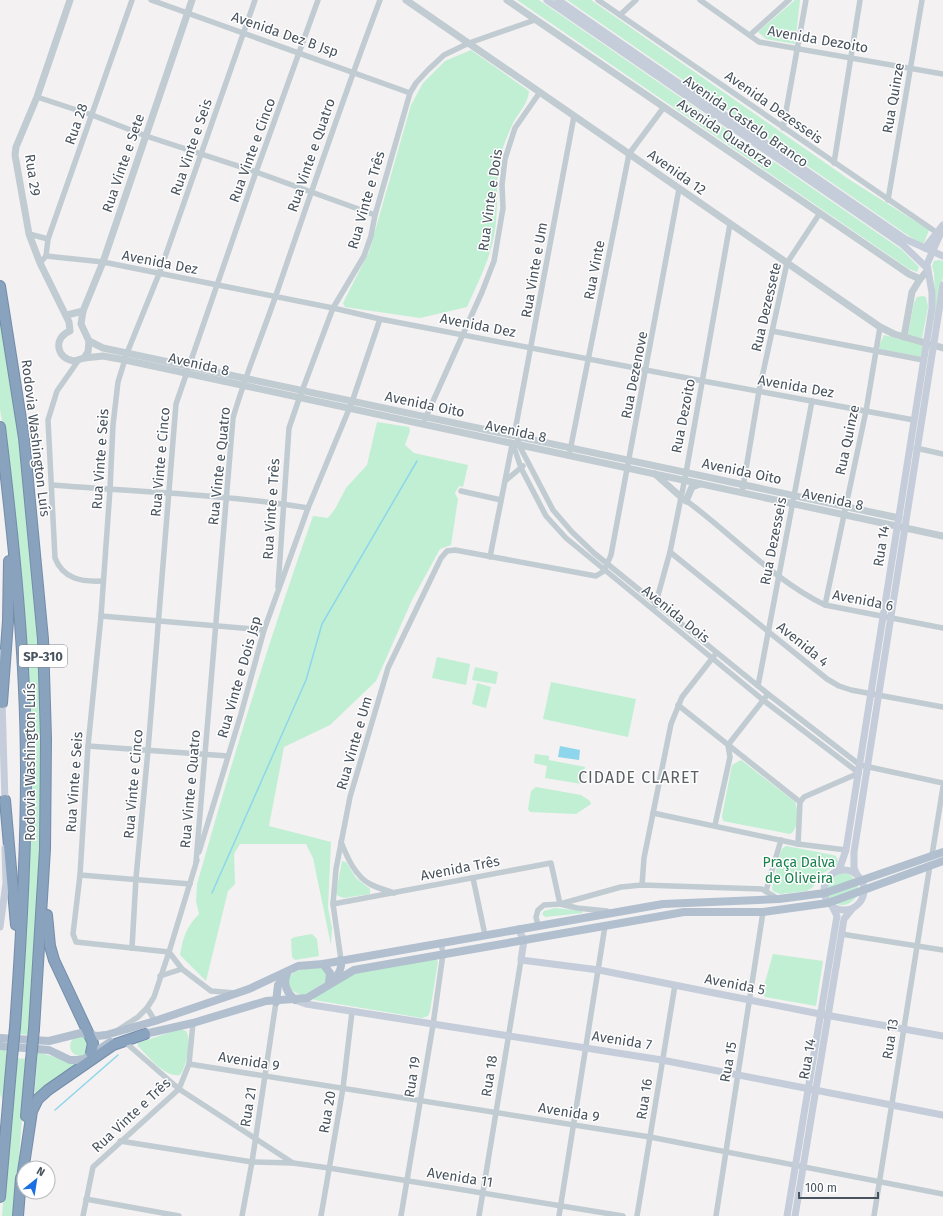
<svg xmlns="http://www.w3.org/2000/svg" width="943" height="1216" font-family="'Fira Sans',sans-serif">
<rect width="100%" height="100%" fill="#f3f1f1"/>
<g fill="#c0efd3">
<path d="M517 0H539L902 250 919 267 917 272 909 269Z"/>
<path d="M567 0H591L850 180 929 230 924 243H920L906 234Z"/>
<path d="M795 0H800L795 44 766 39 758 32Z"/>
<path d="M471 50 529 91C528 104 519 112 513 123 508 134 503 146 500 157 495 181 499 206 495 230 491 258 478 282 467 307L420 318 345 307 343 303 369 252 411 105 423 83 445 61Z"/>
<path d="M939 260 943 261V276L932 328 935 301 934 273 932 266 934 261Z"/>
<path d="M923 296 926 297 928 307 922 338 908 336 914 303 917 297Z"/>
<path d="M0 307 15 405 34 570 42 689 41 873 29 1035 19 1034 29 844 10 472 0 409Z"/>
<path d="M884 335 923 345 921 357 880 349 879 346Z"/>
<path d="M377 422 409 427 410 431 405 445 414 453 468 465 463 487 459 486 455 493 458 499 451 545 440 549 412 600 376 681 330 725 284 747 269 826 331 842 328 908 332 928 331 945 313 858 306 844H240L234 854 235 884 228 891 206 981 180 955C183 938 186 927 199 914L196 901 197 884C232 760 270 637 313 516L328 518 335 509 346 488 367 465Z"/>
<path d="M437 657 470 664 466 685 432 678Z"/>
<path d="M475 667 498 672 496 684 472 680Z"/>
<path d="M551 682 636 699 628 737 543 719Z"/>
<path d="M477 683 491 687 486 708 472 704Z"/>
<path d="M535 754 549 756V760L585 767 582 784 545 778 547 766 534 763Z"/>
<path d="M741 760 795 802C799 811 799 829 790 834L723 821 722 816 732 765Z"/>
<path d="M536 787 581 795 590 801 591 804 576 814 530 812 528 809 531 791Z"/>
<path d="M786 846 833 855 836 856 838 861 837 865 820 875 813 887 807 891 780 894 773 891 772 888 780 854 782 849Z"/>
<path d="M342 861 346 862 356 878 370 889V894L344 898 338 896 336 893Z"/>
<circle cx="842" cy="889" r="16"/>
<path d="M555 908 582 911 583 913 545 917 542 914 544 911Z"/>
<path d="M312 934 317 939 319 956 295 960 292 957 291 939 295 937Z"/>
<path d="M773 954 823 961 816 1006 765 997 762 993Z"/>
<path d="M436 958 438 962 430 1011 428 1016 422 1018 314 1000 313 997 355 971Z"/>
<path d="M321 966 326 969V982L304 995C290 994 283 981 295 971Z"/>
<path d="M180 1029 186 1031C192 1041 187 1065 180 1075 165 1078 148 1056 138 1046V1043Z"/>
<circle cx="80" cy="1046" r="10"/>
<path d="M0 1049H7L3 1101 0 1094Z"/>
<path d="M38 1052 77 1064 34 1099Z"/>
<path d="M15 1058 27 1059 14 1216H2Z"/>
</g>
<path fill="#8ed6eb" d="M560 746 580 750 579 760 558 757Z"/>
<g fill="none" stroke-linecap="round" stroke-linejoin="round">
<g stroke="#8ed6eb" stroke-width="1.5">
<path d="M212 893 306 680 322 624 417 461"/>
<path d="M55 1110 118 1055"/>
</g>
<defs>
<g id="motorway">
<path d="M0 286 24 438 43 639 46 739 45 849 34 1029"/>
<path d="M0 427C14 542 26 658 26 773 26 858 21 943 15 1027"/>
<path d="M2 703 8 621 9 561"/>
<path d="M5 800 16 925"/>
<path d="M47 915 50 946 54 960 93 1043 91 1053"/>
<path d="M26 1116 31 1060"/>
<path d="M21 1185 32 1111 38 1099 48 1090 113 1045 145 1034"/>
<path d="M0 1197 12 1058"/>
<path d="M18 1216 21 1178"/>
</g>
</defs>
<use href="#motorway" stroke="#748daa" stroke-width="12"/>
<g stroke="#c1cbd2" stroke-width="5.5">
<path d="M151 0 410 93"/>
<path d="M598 0 936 232"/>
<path d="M700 0 759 42 943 74"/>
<path d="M620 15 636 0"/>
<path d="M750 35 789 0"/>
<path d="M37 97 92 115 146 136 256 172 375 215"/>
<path d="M783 128 806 0"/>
<path d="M834 163 860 0"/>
<path d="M888 200 922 0"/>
<path d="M29 234 48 239"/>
<path d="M46 256 48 239 132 0"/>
<path d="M40 263 46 256 103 262 333 308 380 319 703 381 914 420"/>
<path d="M772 331 923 360"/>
<path d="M78 361 57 391 48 420 55 558C63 579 82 582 102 581"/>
<path d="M425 419 482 292 494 261 503 208 502 185 505 159 515 128 540 92"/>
<path d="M516 427 519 445 553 510 572 532 594 553 768 694 860 765 943 783"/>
<path d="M515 431 574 116"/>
<path d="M513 444 521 468 546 516 566 538 763 700 859 773 804 797 800 802"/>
<path d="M916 448 943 454"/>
<path d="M569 456 629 154 664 107"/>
<path d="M505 481 523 466"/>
<path d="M52 485C138 492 224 494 308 508"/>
<path d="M461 491 501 500"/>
<path d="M742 493 759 391 787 263 820 213"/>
<path d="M684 499C730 532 774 581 825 605L943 628"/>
<path d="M670 552 827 679 839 686 851 690 943 707"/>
<path d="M490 557 512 445"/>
<path d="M278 587 289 428 299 399 333 308 364 256 371 236 375 215 410 93 416 83 428 70 444 55 469 43 535 20"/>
<path d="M825 605 866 411 880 327"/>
<path d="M655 606 670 552 686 473 730 224"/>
<path d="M101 616 264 630"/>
<path d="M758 686 812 401"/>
<path d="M678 705 800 802 798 844"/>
<path d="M88 746 228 756"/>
<path d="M653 813 798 844 846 850"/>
<path d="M715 825 730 757 728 745 768 694"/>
<path d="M341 842C347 857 355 876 370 884 377 888 386 890 394 893"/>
<path d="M199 852 241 714 264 630 308 508 352 402 380 319"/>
<path d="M932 855 943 787"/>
<path d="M196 862 233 418C245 376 262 336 276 295 310 196 343 98 380 0"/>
<path d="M80 875 190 884"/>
<path d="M473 878 485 935"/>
<path d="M642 885 644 858 671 724 682 697 714 656"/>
<path d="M766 891 781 840"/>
<path d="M333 904 551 863 560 904 577 908 607 911"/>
<path d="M538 925 536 917 538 910 544 905 560 904 621 887 642 885 762 889 777 898"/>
<path d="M841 934 943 950"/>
<path d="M132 948 136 878 148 750 176 404 256 172 318 0"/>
<path d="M169 952 76 942 73 934 80 875 88 746 101 616 110 489 113 425 118 382 127 353 159 274 255 0"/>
<path d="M169 952 182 969 211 991 235 993"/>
<path d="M341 960 333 904 336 869 350 797 388 668 441 558 447 551 455 550 596 576 604 571 611 555 679 189"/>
<path d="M160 976 182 969"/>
<path d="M147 1008 155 1021"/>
<path d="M118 1030 138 1017 147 1008 154 997 169 952 197 860"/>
<path d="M125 1042 179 1089 293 1163"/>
<path d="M189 1064 650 1137 943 1194"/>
<path d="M120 1141 252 1162 293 1163 329 1168 623 1216"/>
<path d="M86 1199 179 1216"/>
<path d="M83 1216 93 1167 179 1089 189 1064 193 1023"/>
<path d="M242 1216 252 1162 276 1002"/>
<path d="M321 1216 343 1088 352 1012"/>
<path d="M401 1216 433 1025 443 954 441 942"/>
<path d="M479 1216 521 960"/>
<path d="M559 1216 605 926"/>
<path d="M637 1216 675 985"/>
<path d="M716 1216 763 912"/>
<path d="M874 1216 930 865"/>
</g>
<g stroke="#c1cbd2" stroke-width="7">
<path d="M70 0 37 97 16 147 15 155 29 234 40 263 69 322 70 331C53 337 56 359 74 361L84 358 88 352 89 341 81 324 83 311 103 262 192 0"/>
<path d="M406 0 880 327 894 334 943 348"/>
<path d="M507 0 909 274 920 279 927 271"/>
<path d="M67 315 83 311"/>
<path d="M904 337 912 292 920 279"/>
<path d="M89 341 103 348 899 518"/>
<path d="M84 358 103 356 125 360 943 536"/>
<path d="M655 474 681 497"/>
<path d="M686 501 692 487 700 484"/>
</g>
<g stroke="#c4cdd9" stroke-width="7">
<path d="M547 0 902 244 927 268"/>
<path d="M558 0 905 239 943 256"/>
<path d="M925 248 943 225"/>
<path d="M0 653 1 668"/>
<path d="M2 700 5 803"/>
<circle cx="844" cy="890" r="20"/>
<path d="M839 870 846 850 932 308V293L927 264 943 228"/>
<path d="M857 875 854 868V852L943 285"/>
<path d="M0 927 6 883 5 848"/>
<path d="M518 929 524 940 521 960 599 970 820 1014 943 1036"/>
<path d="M295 1000 306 1004 662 1060 943 1115"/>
<path d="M787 1216 837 916 833 908"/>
<path d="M795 1216 844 919 852 909"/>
</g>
<g stroke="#b1bfcf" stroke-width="8">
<path d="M323 964 330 973 329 984"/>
<path d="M287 974C282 984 288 994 295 1000"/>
<path d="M334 979C340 973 342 968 341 960"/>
<path d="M276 1002 278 985 287 972"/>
<path d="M140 1035 193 1023 266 1001 307 998 354 970 684 912H763L828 903 943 861"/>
<path d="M0 1038 49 1041 81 1033 97 1036 106 1035 155 1021 249 989 298 966 323 964 663 904 779 899 825 893 943 852"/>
<path d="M0 1046 49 1050 70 1060H78L84 1059 110 1042"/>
</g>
<use href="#motorway" stroke="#89a2be" stroke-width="10"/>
<defs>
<g id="motorway-bridge">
<path d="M12 1058 15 1027"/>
<path d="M31 1060 34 1029"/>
</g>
</defs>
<use href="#motorway-bridge" stroke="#748daa" stroke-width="12" stroke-linecap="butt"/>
<use href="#motorway-bridge" stroke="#89a2be" stroke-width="10"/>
</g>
<g text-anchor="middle" stroke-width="3" stroke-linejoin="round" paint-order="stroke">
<rect fill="#fff" stroke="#7f878e" stroke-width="1" x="19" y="645" width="48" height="22" rx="3"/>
<g font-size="13" font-weight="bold" fill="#48535e">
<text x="43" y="661">SP-310</text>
</g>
<g font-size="14" fill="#48535e" stroke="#fff">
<text transform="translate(285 34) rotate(19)" y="5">Avenida Dez B Jsp</text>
<text transform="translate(818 39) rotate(10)" y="5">Avenida Dezoito</text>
<text transform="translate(893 98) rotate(-80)" y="5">Rua Quinze</text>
<text transform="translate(774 107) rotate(35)" y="5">Avenida Dezesseis</text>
<text transform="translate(746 121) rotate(35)" y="5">Avenida Castelo Branco</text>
<text transform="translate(76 124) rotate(-71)" y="5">Rua 28</text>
<text transform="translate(725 133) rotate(34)" y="5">Avenida Quatorze</text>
<text transform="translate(191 147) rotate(-71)" y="5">Rua Vinte e Seis</text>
<text transform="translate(252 150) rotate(-70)" y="5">Rua Vinte e Cinco</text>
<text transform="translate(311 155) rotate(-71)" y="5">Rua Vinte e Quatro</text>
<text transform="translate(123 163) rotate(-71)" y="5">Rua Vinte e Sete</text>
<text transform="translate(677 172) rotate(35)" y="5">Avenida 12</text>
<text transform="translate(33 175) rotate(82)" y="5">Rua 29</text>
<text transform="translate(366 200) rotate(-74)" y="5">Rua Vinte e Três</text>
<text transform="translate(490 200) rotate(-82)" y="5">Rua Vinte e Dois</text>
<text transform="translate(160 262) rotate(11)" y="5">Avenida Dez</text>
<text transform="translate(534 270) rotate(-80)" y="5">Rua Vinte e Um</text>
<text transform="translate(594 270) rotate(-79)" y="5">Rua Vinte</text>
<text transform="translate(766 307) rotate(-77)" y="5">Rua Dezessete</text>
<text transform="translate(478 325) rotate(11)" y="5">Avenida Dez</text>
<text transform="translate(199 364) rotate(13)" y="5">Avenida 8</text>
<text transform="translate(634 375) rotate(-79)" y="5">Rua Dezenove</text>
<text transform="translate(796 386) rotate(10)" y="5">Avenida Dez</text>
<text transform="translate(425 404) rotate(12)" y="5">Avenida Oito</text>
<text transform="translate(683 416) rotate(-79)" y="5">Rua Dezoito</text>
<text transform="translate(516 431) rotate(12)" y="5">Avenida 8</text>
<text transform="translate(36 438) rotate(83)" y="5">Rodovia Washington Luís</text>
<text transform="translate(847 440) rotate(-78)" y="5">Rua Quinze</text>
<text transform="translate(100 459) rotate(-86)" y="5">Rua Vinte e Seis</text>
<text transform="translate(160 462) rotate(-85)" y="5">Rua Vinte e Cinco</text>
<text transform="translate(219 466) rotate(-84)" y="5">Rua Vinte e Quatro</text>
<text transform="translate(742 471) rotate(12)" y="5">Avenida Oito</text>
<text transform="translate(833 499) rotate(12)" y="5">Avenida 8</text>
<text transform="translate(271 509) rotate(-86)" y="5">Rua Vinte e Três</text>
<text transform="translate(773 541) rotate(-79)" y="5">Rua Dezesseis</text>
<text transform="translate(881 546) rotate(-81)" y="5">Rua 14</text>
<text transform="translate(863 600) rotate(11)" y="5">Avenida 6</text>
<text transform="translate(676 614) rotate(39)" y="5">Avenida Dois</text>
<text transform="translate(803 644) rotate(39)" y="5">Avenida 4</text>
<text transform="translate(239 677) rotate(-74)" y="5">Rua Vinte e Dois Jsp</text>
<text transform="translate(354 743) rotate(-74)" y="5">Rua Vinte e Um</text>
<text transform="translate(30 762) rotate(-90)" y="5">Rodovia Washington Luís</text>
<text transform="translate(74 782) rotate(-86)" y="5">Rua Vinte e Seis</text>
<text transform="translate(133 784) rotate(-85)" y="5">Rua Vinte e Cinco</text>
<text transform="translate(190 789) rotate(-85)" y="5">Rua Vinte e Quatro</text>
<text transform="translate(460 868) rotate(-11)" y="5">Avenida Três</text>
<text transform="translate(735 984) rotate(11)" y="5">Avenida 5</text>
<text transform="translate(890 1039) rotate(-81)" y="5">Rua 13</text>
<text transform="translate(622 1040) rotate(9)" y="5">Avenida 7</text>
<text transform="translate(807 1059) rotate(-80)" y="5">Rua 14</text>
<text transform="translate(249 1061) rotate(9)" y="5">Avenida 9</text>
<text transform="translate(728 1062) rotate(-80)" y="5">Rua 15</text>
<text transform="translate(489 1076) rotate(-81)" y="5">Rua 18</text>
<text transform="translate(412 1077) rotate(-81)" y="5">Rua 19</text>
<text transform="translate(644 1099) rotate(-81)" y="5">Rua 16</text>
<text transform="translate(248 1107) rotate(-81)" y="5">Rua 21</text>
<text transform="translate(327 1112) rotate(-80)" y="5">Rua 20</text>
<text transform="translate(569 1112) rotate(9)" y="5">Avenida 9</text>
<text transform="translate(131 1115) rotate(-43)" y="5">Rua Vinte e Três</text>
<text transform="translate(460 1177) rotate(9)" y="5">Avenida 11</text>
</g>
<g font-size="14" fill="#19804e" stroke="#fff">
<text x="799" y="867">Praça Dalva<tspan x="799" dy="16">de Oliveira</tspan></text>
</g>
<g font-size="16" letter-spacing="1" fill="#5d6165" stroke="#fff">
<text x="639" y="783">CIDADE CLARET</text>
</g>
</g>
<g transform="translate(36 1180) rotate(30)"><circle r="19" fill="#ffffff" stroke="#b6babf"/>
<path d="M0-3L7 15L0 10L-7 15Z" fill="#1b6fe2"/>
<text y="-6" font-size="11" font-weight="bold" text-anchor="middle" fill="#48535e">N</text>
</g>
<path d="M799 1192v6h79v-6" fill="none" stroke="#48535e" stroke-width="2"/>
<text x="805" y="1192" font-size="12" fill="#48535e" stroke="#ffffff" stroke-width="3" paint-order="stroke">100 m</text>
</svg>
